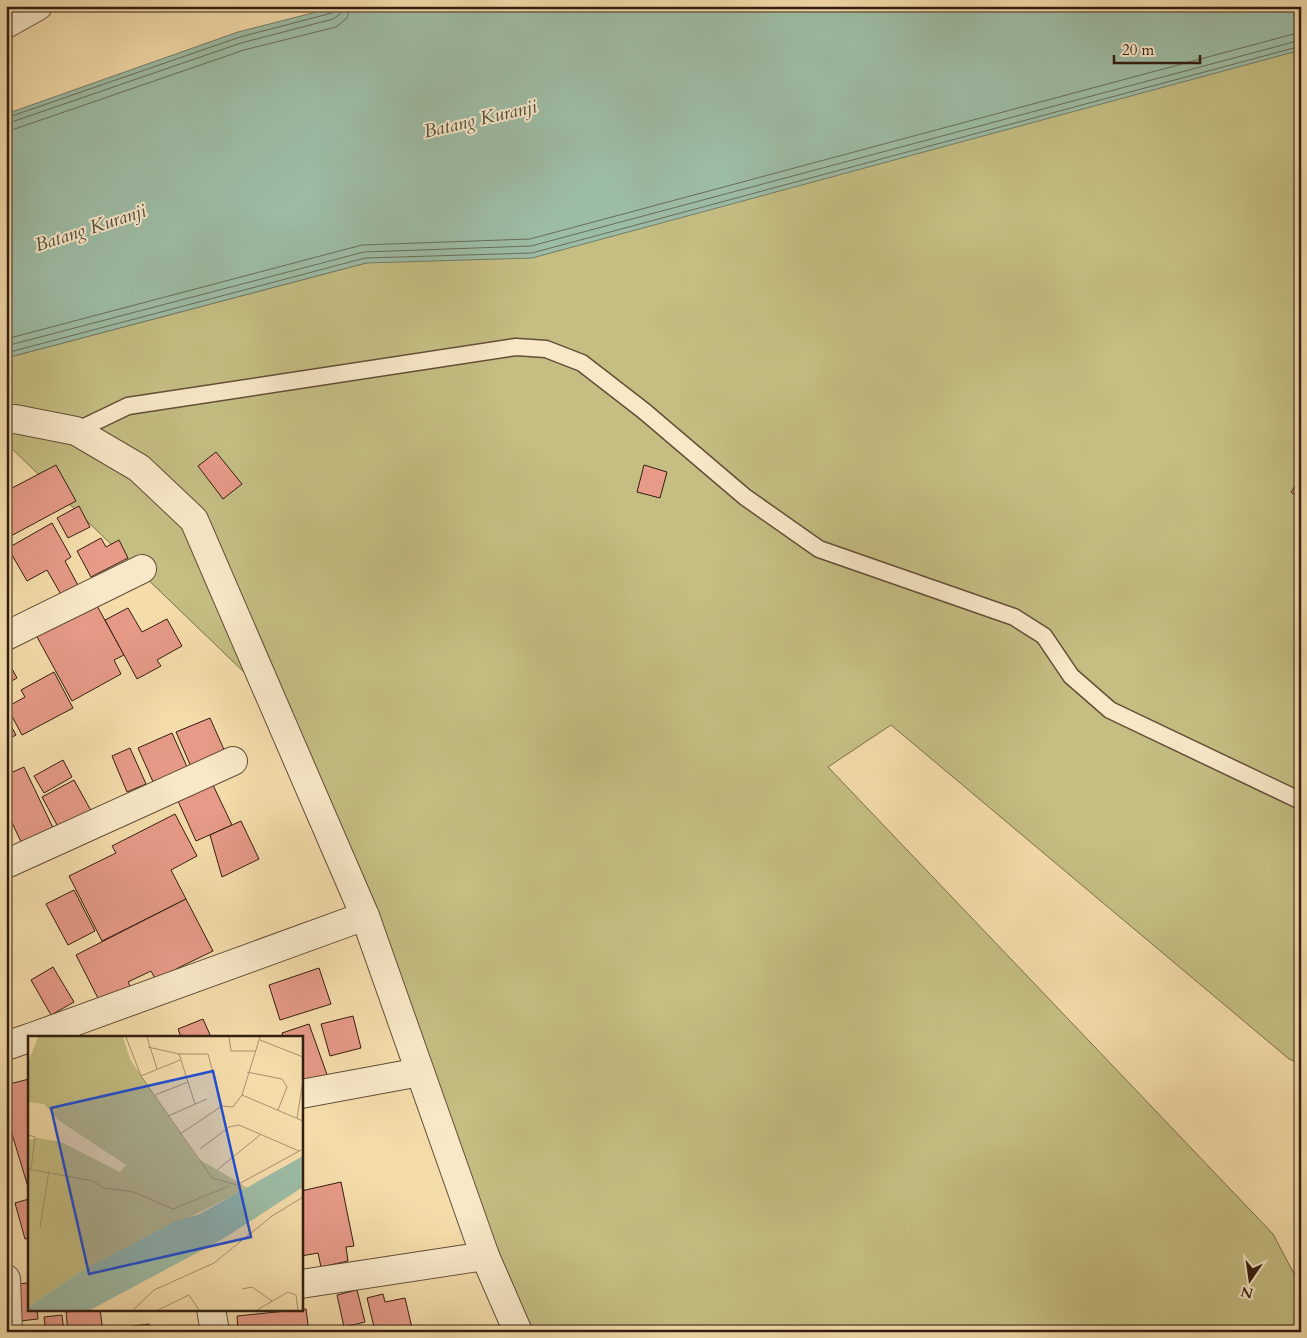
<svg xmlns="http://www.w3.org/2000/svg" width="1307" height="1338" font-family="Cardo,serif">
<rect width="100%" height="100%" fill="#f5dcab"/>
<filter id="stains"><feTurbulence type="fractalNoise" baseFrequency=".004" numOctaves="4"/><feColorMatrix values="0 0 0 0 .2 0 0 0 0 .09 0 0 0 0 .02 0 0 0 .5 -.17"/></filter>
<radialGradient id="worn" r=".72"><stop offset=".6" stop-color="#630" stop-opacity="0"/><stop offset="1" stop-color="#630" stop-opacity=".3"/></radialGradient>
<path fill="#c4be83" stroke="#7b6e4a" d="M1301 47V1064L1289 1059 891 725 828 767 1273 1234 1301 1287V1332H520L274 701 6 443V358L366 263Z"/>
<path fill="#9dbca5" stroke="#727d69" d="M340 6H1301V50L532 258 366 263 6 358V114L238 32Z"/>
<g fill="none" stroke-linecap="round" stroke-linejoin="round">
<g stroke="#686d5a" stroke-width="1">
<path d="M6 118 240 37 332 13 336 6"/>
<path d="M6 124 241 43 333 19 340 14 342 6"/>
<path d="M6 132 244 50 336 27 347 18 350 6"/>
<path d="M6 339 362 245 530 239 1301 32"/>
<path d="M6 346 364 252 531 246 1301 40"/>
<path d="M6 353 365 258 532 253 1301 46"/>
</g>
</g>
<g fill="#e69a87" stroke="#321e10">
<path d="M216 452 242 484 223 499 198 466Z"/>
<path d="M56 465 76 501 9 537 6 532V478L12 488Z"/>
<path d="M644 465 667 472 660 498 637 492Z"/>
<path d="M1301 478V499L1291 492Z"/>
<path d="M79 506 90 527 68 538 57 518Z"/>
<path d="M52 523 71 557 65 561 80 589 63 598 47 570 27 581 8 548Z"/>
<path d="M101 538 106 547 119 540 128 558 91 577 77 551Z"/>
<path d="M95 602 124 655 114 660 121 674 72 701 36 635Z"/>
<path d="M128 608 142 632 167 619 182 646 157 660 161 666 137 679 105 620Z"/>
<path d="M6 658 17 678 6 684Z"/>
<path d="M54 672 73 708 22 735 7 707 25 697 21 690Z"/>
<path d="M6 717 16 735 6 740Z"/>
<path d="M210 718 226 754 192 769 176 732Z"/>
<path d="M172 733 188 769 154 784 138 748Z"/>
<path d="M130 748 146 784 127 792 112 756Z"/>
<path d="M63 760 72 777 44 793 34 776Z"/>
<path d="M24 767 55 832 23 846 6 810V775Z"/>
<path d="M74 780 94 816 62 834 42 797Z"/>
<path d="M213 785 232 825 196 841 178 801Z"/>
<path d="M175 814 197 856 171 870 186 899 102 941 69 876 116 853 112 846Z"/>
<path d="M241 821 259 859 222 877 210 835Z"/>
<path d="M74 890 95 931 68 945 46 904Z"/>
<path d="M186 899 213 951 176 969 179 976 159 986 151 971 128 982 135 995 104 1010 76 955Z"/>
<path d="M53 967 74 1002 51 1015 31 980Z"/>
<path d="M319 968 331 1004 280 1020 269 985Z"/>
<path d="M353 1016 361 1048 330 1056 321 1024Z"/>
<path d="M203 1019 211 1037H181L178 1029Z"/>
<path d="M309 1024 329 1080 301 1089V1037H283L282 1033Z"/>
<path d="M29 1079V1186L28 1187 6 1114V1085Z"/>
<path d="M341 1182 354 1246 346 1247 348 1261 321 1267 318 1253 301 1256V1191Z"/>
<path d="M29 1199V1238L25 1239 15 1203Z"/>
<path d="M29 1283V1309H37L38 1319 20 1321 16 1284Z"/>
<path d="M357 1290 365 1322 344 1327 337 1295Z"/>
<path d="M383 1294 385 1302 405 1298 413 1332H369L368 1328 374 1327 367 1298Z"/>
<path d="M100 1309 103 1332H68L66 1312Z"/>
<path d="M306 1309 309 1332H238L237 1316Z"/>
<path d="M62 1315 64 1332H46L44 1317Z"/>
<path d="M149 1324 150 1331 183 1328V1332H110V1329Z"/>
</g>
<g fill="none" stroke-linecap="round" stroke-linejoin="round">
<defs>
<path id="service" d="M76 431 128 406 516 347 546 349 582 363 644 411 745 497 819 549 1014 617 1044 636 1071 676 1110 710 1301 801"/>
<g id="minor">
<path d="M6 24 38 6"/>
<path d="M6 420 15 419 76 431 139 468 194 520 365 916 485 1256 518 1332"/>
<path d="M6 636 142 569"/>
<path d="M6 864 233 761"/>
<path d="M32 1037 365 916"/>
<path d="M6 1046 29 1038"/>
<path d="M301 1094 420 1072"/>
<path d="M6 1279 8 1332"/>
<path d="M301 1284 485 1256"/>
<path d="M211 1309 215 1332"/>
</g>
</defs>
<use href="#service" stroke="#634e37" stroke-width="19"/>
<use href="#minor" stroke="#634e37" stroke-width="30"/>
<use href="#service" stroke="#f8e8c8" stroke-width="16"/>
<use href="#minor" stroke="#f8e8c8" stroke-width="28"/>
</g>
<g text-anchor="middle" stroke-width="4" stroke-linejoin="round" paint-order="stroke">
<g font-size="19" font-style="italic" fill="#524d3d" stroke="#f8e8c8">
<text transform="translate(480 118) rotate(-13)" y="7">Batang Kuranji</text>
<text transform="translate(90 227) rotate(-18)" y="7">Batang Kuranji</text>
</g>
</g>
<g transform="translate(28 1036)">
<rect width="275" height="275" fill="#f5dcab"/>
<path d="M10 1H95L102 23 169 122 220 152 50 237 0 271V104L10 102 33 106 92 136 98 129 30 84 16 68 0 66 1 24Z" fill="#c4be83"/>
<path d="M275 120V151L193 204 62 274H0V271L50 237 150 184 170 179Z" fill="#9dbca5"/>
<path fill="none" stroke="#a7906d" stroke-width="1" d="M98 1 113 40 184 142 209 149 275 113M119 1 129 33M201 1 203 15H227M232 4 275 21M120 11 151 18H180L194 70 205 71 214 59 232 1M219 36 254 43 259 51 250 74M113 40 152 24M160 46 167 68M127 59 160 46 151 18M214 59 275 85M140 80 179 63M269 82 275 45M152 98 194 70M0 99 7 101 3 133M172 113 201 91 211 89 271 115M0 133 65 145 75 152 106 156 145 173 201 150M189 134 232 99M12 191 21 135M214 253 224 251 244 265M105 274 126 254 186 227 244 180 275 161M130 274 161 259 171 274M229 274 260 256 268 259 270 274"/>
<path fill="#1d4ed8" fill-opacity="0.15" stroke="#1d4ed8" stroke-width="2.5" d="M185 35 223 201 61 238 23 72Z"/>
<rect width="275" height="275" fill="none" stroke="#321e10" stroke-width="2.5"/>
</g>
<rect width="1307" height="1338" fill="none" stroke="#f5dcab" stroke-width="25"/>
<rect x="8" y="8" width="1292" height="1323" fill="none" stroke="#321e10" stroke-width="2.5"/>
<rect x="12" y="12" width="1282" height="1313" fill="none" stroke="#321e10"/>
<g transform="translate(1250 1280) rotate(193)" stroke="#f8e8c8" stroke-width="4" paint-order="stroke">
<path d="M0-4L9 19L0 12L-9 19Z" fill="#321e10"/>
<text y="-8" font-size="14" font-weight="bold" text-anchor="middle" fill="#321e10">N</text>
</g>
<path d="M1114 55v8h86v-8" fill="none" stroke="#321e10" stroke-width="2.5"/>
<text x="1122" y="55" font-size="15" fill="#321e10" stroke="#f8e8c8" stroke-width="4" paint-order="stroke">20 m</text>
<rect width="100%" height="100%" filter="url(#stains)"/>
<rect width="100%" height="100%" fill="url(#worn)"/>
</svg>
